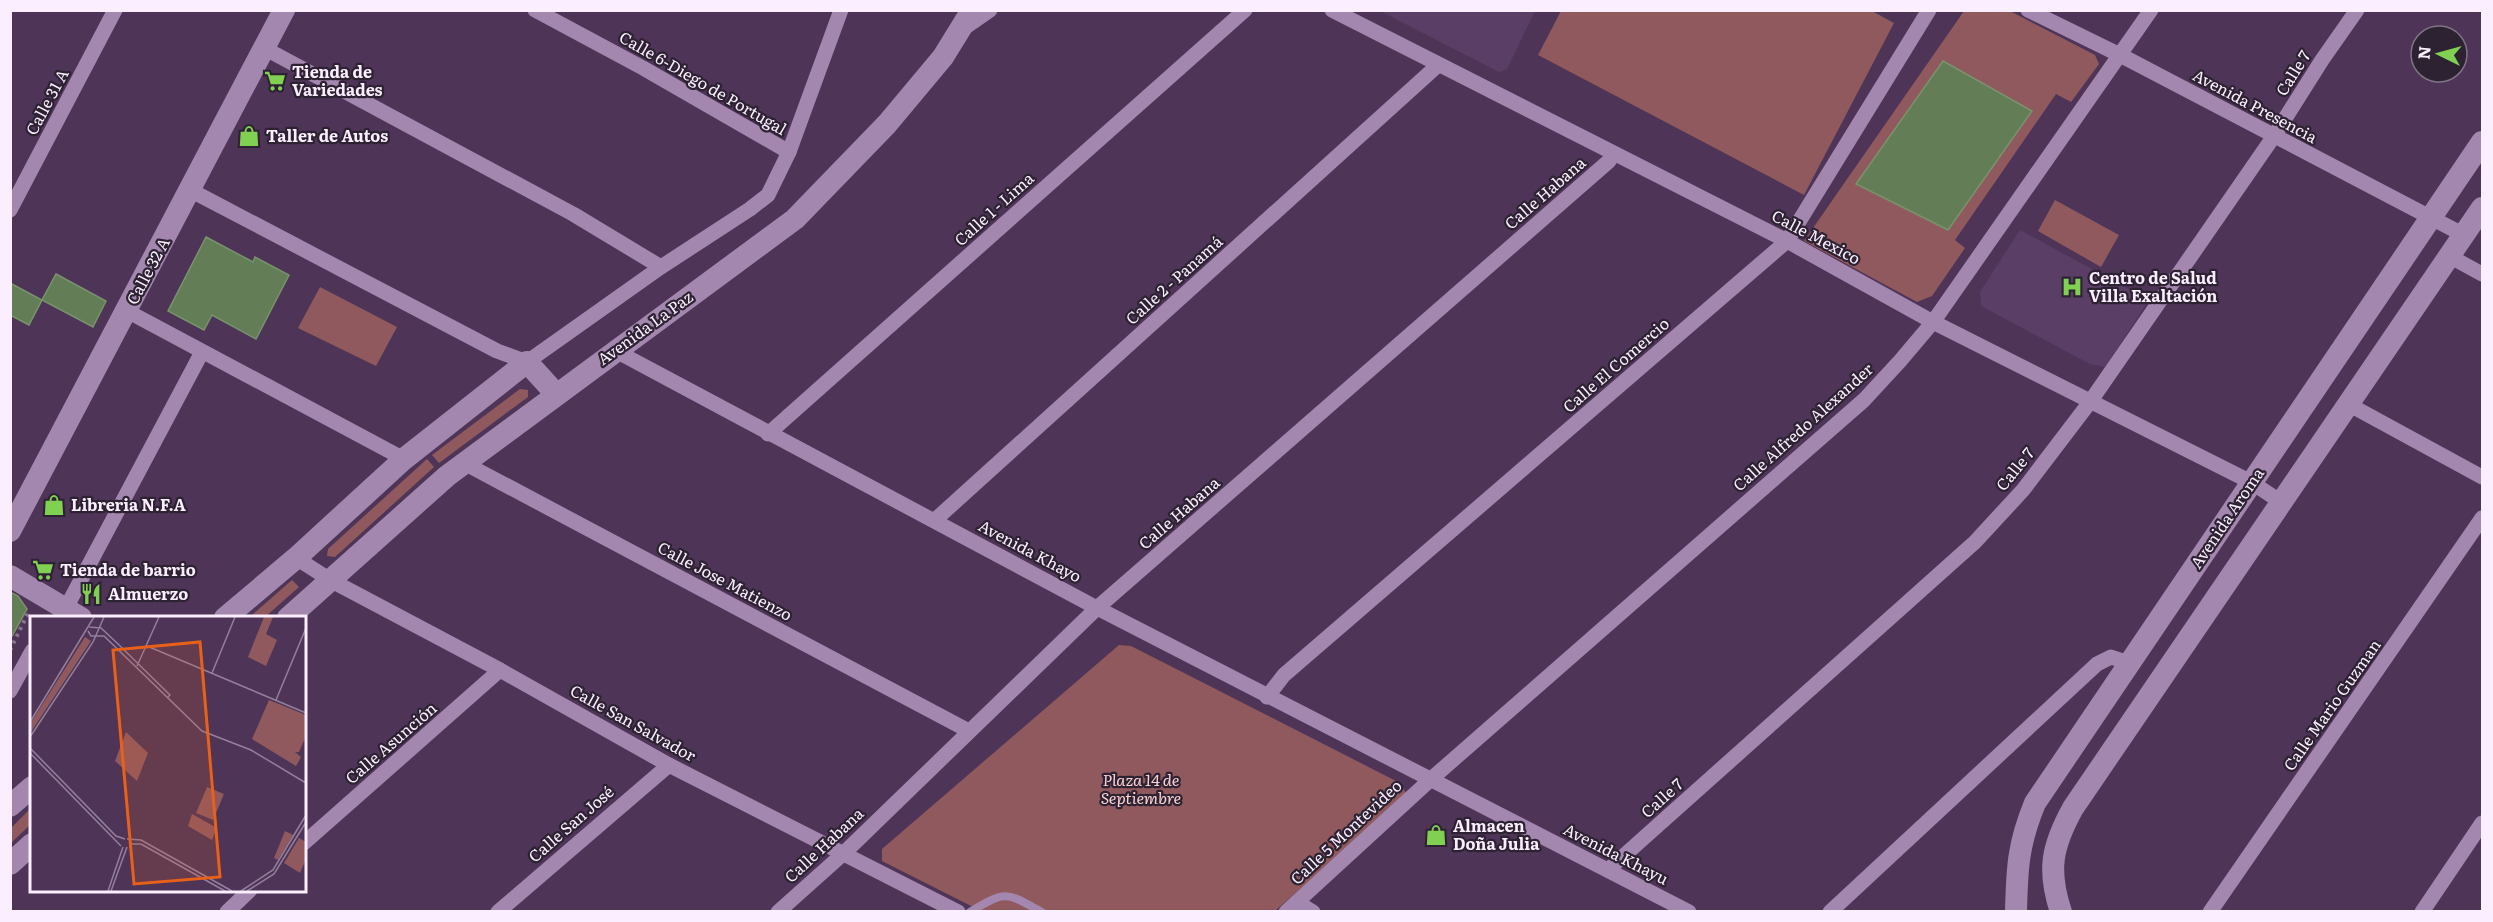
<svg xmlns="http://www.w3.org/2000/svg" width="2493" height="922" font-family="Literata,serif">
<rect width="100%" height="100%" fill="#4e3558"/>
<g fill="#5a3e66">
<path d="M1380 11H1535L1507 69 1499 72Z"/>
<path d="M2020 230 2149 300 2105 367 2090 364 1981 306 1980 292Z"/>
</g>
<g fill="#90595d">
<path d="M1870 10 1894 23 1804 195 1538 55 1561 11Z"/>
<path d="M1964 11H2010L2095 55 2099 64 2071 102 2056 94 1955 240 1965 248 1932 296 1917 302 1804 241Z"/>
<path d="M2055 200 2119 235 2101 267 2038 231Z"/>
<path d="M320 287 397 327 376 366 298 328Z"/>
<path d="M520 389 528 390V397L439 463 432 455Z"/>
<path d="M427 459 434 467 335 557 327 556 328 549Z"/>
<path d="M292 580 299 587 265 617H254L252 615Z"/>
<path d="M1119 645 1131 646 1400 783 1407 795 1275 911H981L882 861V849Z"/>
<path d="M31 808V824L11 843V828Z"/>
</g>
<g fill="#637d57" stroke="#79936c" stroke-width="1.5">
<path d="M1943 61 2032 111 1948 230 1856 184Z"/>
<path d="M206 237 253 262 255 257 289 275 256 339 212 315 204 330 168 311Z"/>
<path d="M56 274 106 301 93 327 42 300Z"/>
<path d="M10 283 42 300 29 325 10 315Z"/>
<path d="M10 592 18 596 27 609 10 640Z"/>
</g>
<g fill="none" stroke-linecap="round" stroke-linejoin="round">
<path stroke="#887390" stroke-width="4" stroke-dasharray="3 4.5" stroke-linecap="butt" d="M10 650 29 611"/>
<path stroke="#a387af" stroke-width="8" d="M970 912C1007 890 1005 892 1042 912"/>
<g stroke="#a387af" stroke-width="15">
<path d="M535 10 643 68 789 152"/>
<path d="M1332 10 1787 241 1933 322 2251 482 2281 502"/>
<path d="M2028 10 2122 56 2464 235"/>
<path d="M964 28 990 10"/>
<path d="M264 48 573 214 661 267"/>
<path d="M190 190 497 351 527 362 661 267 750 209 768 195 789 152 841 10"/>
<path d="M10 210 115 10"/>
<path d="M2449 256 2482 274"/>
<path d="M127 311 404 459"/>
<path d="M614 350 1097 608 1689 912"/>
<path d="M2348 404 2482 477"/>
<path d="M768 434 1245 10"/>
<path d="M464 463 969 731"/>
<path d="M935 520 1437 66"/>
<path d="M296 558 332 581 500 670 669 765 958 912"/>
<path d="M66 608 202 352"/>
<path d="M10 691 32 651"/>
<path d="M1267 697 1284 675 1787 241 1929 10"/>
<path d="M304 843 500 670"/>
<path d="M1609 869 1975 542 2023 490 2090 402 2274 136 2322 60 2357 10"/>
<path d="M1297 902 1313 912"/>
<path d="M227 912 250 890"/>
<path d="M498 912 669 765"/>
<path d="M778 912 844 853 1097 608 1609 161 1614 154"/>
<path d="M1286 912 1430 780 1864 400 1900 361 1933 322 2151 10"/>
<path d="M1830 912 2097 664 2111 657 2129 663"/>
<path d="M2210 912 2482 518"/>
<path d="M2422 912 2482 823"/>
</g>
<g stroke="#a387af" stroke-width="22">
<path d="M10 531 284 10"/>
<path d="M10 576 81 618"/>
<path d="M225 618 296 558 404 459 527 362 556 394"/>
<path d="M288 618 447 476 795 219 887 124 943 57 972 10"/>
<path d="M10 806 32 787"/>
<path d="M10 864 32 844"/>
<path d="M2016 912C2017 868 2018 844 2035 803L2482 142"/>
<path d="M2061 912C2047 870 2052 846 2073 808L2482 208"/>
</g>
</g>
<defs>
<symbol id="supermarket-bare" viewBox="-9 -9 18 18"><path d="M-6-5.5h2.5l.6 2H6L4.5 2H-2.5L-4.4-4H-6ZM-1.5 3.2a1.3 1.3 0 1 0 .1 0ZM3 3.2a1.3 1.3 0 1 0 .1 0Z" fill="#80d051" stroke="#2d2232" stroke-width="2.5" paint-order="stroke"/></symbol>
<symbol id="shop-bare" viewBox="-9 -9 18 18"><path d="M-5-2.5h2.3a2.7 3.5 0 0 1 5.4 0H5L5.5 6h-11ZM-1.5-2.5h3a1.5 2.3 0 0 0-3 0Z" fill="#80d051" stroke="#2d2232" stroke-width="2.5" paint-order="stroke"/></symbol>
<symbol id="hospital-bare" viewBox="-9 -9 18 18"><path d="M-5-5h3v3.5h4V-5h3V5h-3V1.5h-4V5h-3Z" fill="#80d051" stroke="#2d2232" stroke-width="2.5" paint-order="stroke"/></symbol>
<symbol id="restaurant-bare" viewBox="-9 -9 18 18"><path d="M-5-6h1v4h1v-4h1v4h1v-4h1v5L-1.5 .5V6h-2V.5L-5-1ZM5-6V6H3V1.5H1.5Q1.5-4 5-6Z" fill="#80d051" stroke="#2d2232" stroke-width="2.5" paint-order="stroke"/></symbol>
</defs>
<g fill-rule="evenodd">
<use href="#supermarket-bare" x="260" y="66" width="30" height="30"/>
<use href="#shop-bare" x="234" y="121" width="30" height="30"/>
<use href="#hospital-bare" x="2057" y="272" width="30" height="30"/>
<use href="#shop-bare" x="39" y="490" width="30" height="30"/>
<use href="#supermarket-bare" x="28" y="555" width="30" height="30"/>
<use href="#restaurant-bare" x="76" y="579" width="30" height="30"/>
<use href="#shop-bare" x="1421" y="820" width="30" height="30"/>
</g>
<g text-anchor="middle" stroke-width="4.5" stroke-linejoin="round" paint-order="stroke">
<g font-size="16" font-weight="bold" fill="#faeeff" stroke="#2d2232" text-anchor="start">
<text x="292" y="78">Tienda de<tspan x="292" dy="18">Variedades</tspan></text>
<text x="266" y="142">Taller de Autos</text>
<text x="2089" y="284">Centro de Salud<tspan x="2089" dy="18">Villa Exaltación</tspan></text>
<text x="71" y="511">Libreria N.F.A</text>
<text x="60" y="576">Tienda de barrio</text>
<text x="108" y="600">Almuerzo</text>
<text x="1453" y="832">Almacen<tspan x="1453" dy="18">Doña Julia</tspan></text>
</g>
<g font-size="16" fill="#faeeff" stroke="#2d2232">
<text transform="translate(2293 73) rotate(-58)" y="6">Calle 7</text>
<text transform="translate(703 83) rotate(30)" y="6">Calle 6-Diego de Portugal</text>
<text transform="translate(47 102) rotate(-62)" y="6">Calle 31 A</text>
<text transform="translate(2255 106) rotate(28)" y="6">Avenida Presencia</text>
<text transform="translate(1545 193) rotate(-41)" y="6">Calle Habana</text>
<text transform="translate(994 209) rotate(-42)" y="6">Calle 1 - Lima</text>
<text transform="translate(1816 237) rotate(28)" y="6">Calle Mexico</text>
<text transform="translate(148 271) rotate(-62)" y="6">Calle 32 A</text>
<text transform="translate(1174 280) rotate(-42)" y="6">Calle 2 - Panamá</text>
<text transform="translate(645 328) rotate(-36)" y="6">Avenida La Paz</text>
<text transform="translate(1616 365) rotate(-41)" y="6">Calle El Comercio</text>
<text transform="translate(1803 427) rotate(-42)" y="6">Calle Alfredo Alexander</text>
<text transform="translate(2015 469) rotate(-51)" y="6">Calle 7</text>
<text transform="translate(1179 513) rotate(-41)" y="6">Calle Habana</text>
<text transform="translate(2227 518) rotate(-56)" y="6">Avenida Aroma</text>
<text transform="translate(1030 551) rotate(28)" y="6">Avenida Khayo</text>
<text transform="translate(725 581) rotate(28)" y="6">Calle Jose Matienzo</text>
<text transform="translate(2332 705) rotate(-55)" y="6">Calle Mario Guzman</text>
<text transform="translate(633 723) rotate(29)" y="6">Calle San Salvador</text>
<text transform="translate(391 743) rotate(-41)" y="6">Calle Asunción</text>
<text transform="translate(1662 798) rotate(-42)" y="6">Calle 7</text>
<text transform="translate(571 824) rotate(-41)" y="6">Calle San José</text>
<text transform="translate(1346 832) rotate(-43)" y="6">Calle 5 Montevideo</text>
<text transform="translate(824 845) rotate(-43)" y="6">Calle Habana</text>
<text transform="translate(1616 854) rotate(27)" y="6">Avenida Khayu</text>
</g>
<g font-size="16" font-style="italic" fill="#fcd2d3" stroke="#2d2232">
<text x="1141" y="786">Plaza 14 de<tspan x="1141" dy="18">Septiembre</tspan></text>
</g>
</g>
<g transform="translate(30 616)">
<rect width="276" height="276" fill="#4e3558"/>
<path d="M234 1H243L236 18 247 24 236 50 218 41ZM55 21 61 25 1 116 0 108ZM239 84 276 99V120L269 136H265L271 141 266 150 222 123ZM96 116 118 137 107 165 85 145ZM177 171 194 178 183 204 166 197ZM162 198 187 212 182 224 158 210ZM255 215 263 219 248 244 244 242ZM269 222 276 226V243L270 257 254 247Z" fill="#90595d"/>
<path fill="none" stroke="#937f9b" stroke-width="1.5" d="M59 11 71 12 87 27 140 79 137 82M58 15 61 20H74L172 115 221 134 276 167M117 30 276 97M107 50 129 1M182 57 205 1M246 84 276 12M0 106 64 1M0 121 63 26 74 1M0 132 86 220 95 223M0 137 91 230M97 223 111 224 202 275M99 228H111L195 275M78 275 93 231M81 275 97 231M211 275 243 254 276 199M217 275 244 258 276 206"/>
<path fill="#e96018" fill-opacity="0.15" stroke="#e96018" stroke-width="3" d="M170 26 190 261 104 268 83 34Z"/>
<rect width="276" height="276" fill="none" stroke="#faeeff" stroke-width="3"/>
</g>
<rect width="2493" height="922" fill="none" stroke="#faeeff" stroke-width="24"/>
<g transform="translate(2439 54) rotate(275)"><circle r="28" fill="#2d2232" stroke="#7f7484" stroke-width="1.5"/>
<path d="M0-4.5L10 22L0 15L-10 22Z" fill="#80d051"/>
<text y="-9" font-size="16" font-weight="bold" text-anchor="middle" fill="#faeeff">N</text>
</g>
</svg>
